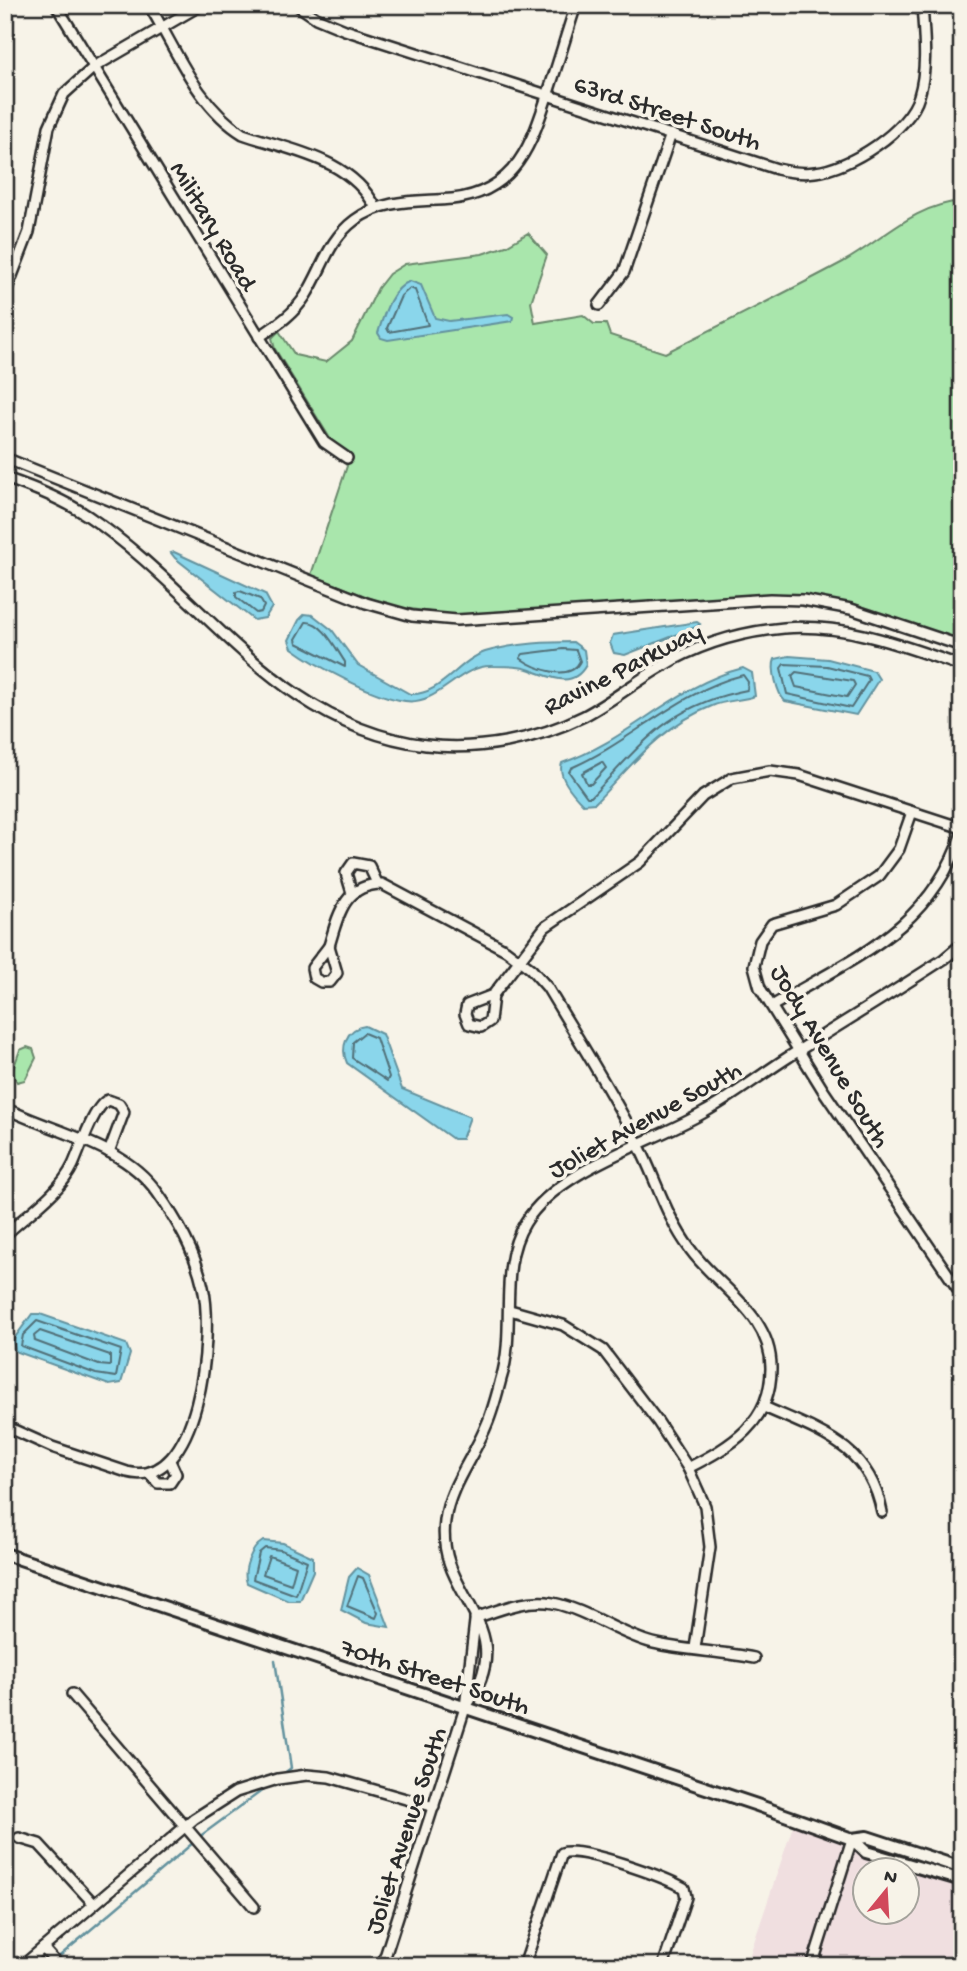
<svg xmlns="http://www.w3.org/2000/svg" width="967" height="1971" font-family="'Gochi Hand',sans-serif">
<rect width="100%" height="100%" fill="#f7f3e8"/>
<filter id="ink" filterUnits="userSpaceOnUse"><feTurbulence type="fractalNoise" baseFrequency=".0143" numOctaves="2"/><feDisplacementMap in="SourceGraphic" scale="14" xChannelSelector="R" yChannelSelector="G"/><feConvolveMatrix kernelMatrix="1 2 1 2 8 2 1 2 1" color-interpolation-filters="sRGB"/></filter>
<g filter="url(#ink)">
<path fill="#f0dfe0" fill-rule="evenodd" d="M795 1820 852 1839 867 1852 962 1880V1966H746ZM866 1870H908V1912H866Z"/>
<g fill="#a9e6ac" stroke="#6a886c" stroke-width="2">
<path d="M962 201V640L849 603 797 594 450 615 391 606 311 575 347 466 275 349 272 338 279 331 295 355 326 362 352 341 378 288 389 274 405 264 482 254 506 246 528 233 547 255 531 302 535 323 583 315 594 324H606L610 335 665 353C725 323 785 293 843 262 884 239 913 205 962 201Z"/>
<path d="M27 1047 33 1049 36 1058 25 1080 17 1082 12 1072 20 1050Z"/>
</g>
<g fill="#8ad6eb" stroke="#64929e" stroke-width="2">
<path d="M410 281 421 285 435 318 449 321 508 314 513 317 512 321 388 340 381 338 378 333C384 314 391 289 410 281Z"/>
<path d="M174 552 265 594 272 607 265 618 254 620 175 558 171 553Z"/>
<path d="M313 615 332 630 358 665 410 694C440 696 458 661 485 652 511 644 546 642 573 642L584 650 586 665C571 692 546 674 524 668 514 666 503 666 492 666 458 665 439 706 405 701 374 697 318 667 292 648L289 640 299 620 305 614Z"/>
<path d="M697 622 700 624 696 627 625 655 614 653 610 643 613 635Z"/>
<path d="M789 656 828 659 874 671 879 679 856 715 785 701C777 694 771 668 775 659Z"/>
<path d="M743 668 752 673 755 696C741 701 726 700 712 706 661 726 632 765 595 803L583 804C574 795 557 776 562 763 628 741 675 685 743 668Z"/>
<path d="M365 1026 382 1034 402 1089 470 1117 462 1139H453L347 1063C340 1048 346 1028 365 1026Z"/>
<path d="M32 1314H40L126 1344 130 1354 121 1383 109 1385 15 1351 13 1340Z"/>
<path d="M263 1541 283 1543 313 1557V1571L300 1601H288L247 1583C242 1570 251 1548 263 1541Z"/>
<path d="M357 1568 369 1575 389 1627 366 1623 341 1610 349 1577Z"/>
</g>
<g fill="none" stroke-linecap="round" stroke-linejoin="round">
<g stroke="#516f78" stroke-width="2">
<path d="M410 288 415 290 428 325 389 332 387 328 401 296Z"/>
<path d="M240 591 260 599 264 606 261 612 256 613 236 597V592Z"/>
<path d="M306 622C323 621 336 649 345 662V667L297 643 296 639Z"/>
<path d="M563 649 576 650 580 661C570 683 534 668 520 658L523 654Z"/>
<path d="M784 664 827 666 867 676 869 680 851 708 787 694 781 668Z"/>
<path d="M796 672 853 681 855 685 847 697 796 687 792 676Z"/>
<path d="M743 675 748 682 747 690C668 705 643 743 591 797H587L569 772 571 768C631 742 679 691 743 675Z"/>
<path d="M602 762 606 768 591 784H587L582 773Z"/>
<path d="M364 1033 376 1038 389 1077 387 1081 352 1058 353 1042Z"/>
<path d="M37 1321 121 1350 116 1377 96 1374 21 1346 23 1335Z"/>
<path d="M40 1331 110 1355V1366L99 1365 35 1341 34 1336Z"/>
<path d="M265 1548 281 1550 307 1561 296 1595 253 1579 259 1553Z"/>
<path d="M269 1556 296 1566 291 1584 263 1574Z"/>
<path d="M358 1576 363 1578 378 1613 376 1618 347 1606Z"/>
</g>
<g stroke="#64929e" stroke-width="2.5">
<path d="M275 1660 291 1768 283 1774"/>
<path d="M199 1837 267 1787"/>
<path d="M48 1966 194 1842"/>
</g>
<defs>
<g id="minor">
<path d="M56 5 324 442 347 458"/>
<path d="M149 5C176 49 197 106 243 134 292 151 350 158 376 208"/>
<path d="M297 5 316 18 345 30 777 169C790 172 802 174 815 172 849 169 910 130 919 96 928 67 924 36 922 5"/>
<path d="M5 294 29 232 49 127 64 94 94 67 201 5"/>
<path d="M599 305 624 272 671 134"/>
<path d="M259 337C277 325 294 314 306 295 323 268 328 240 355 220 385 198 417 202 452 199 518 192 533 140 550 87 559 60 567 32 576 5"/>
<path d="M5 458 366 603 412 616 457 620 770 599 803 600 851 609 962 646"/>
<path d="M5 478C35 488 62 499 88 516 204 594 276 727 426 745 480 751 536 740 584 716 611 702 635 682 661 667 699 644 740 632 784 628 847 623 903 646 962 666"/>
<path d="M912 812 899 849 879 876 836 905 772 924 760 941 754 966 760 988 823 1090 962 1295"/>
<path d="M352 893 346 873 353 863 369 866 377 883"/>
<path d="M329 946C338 916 344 884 382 884L506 950 531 969 547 987C578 1039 611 1090 638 1144 656 1179 666 1217 690 1249 718 1288 772 1314 771 1369 771 1423 731 1446 688 1468"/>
<path d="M329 946 337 973 330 982H321L314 978 312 968Z"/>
<path d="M493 995 545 927 640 862 703 796 732 778 770 771 799 775 962 828"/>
<path d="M493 995 490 1021 481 1027 469 1024 465 1014 467 1005Z"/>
<path d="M772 1006C853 958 930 930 962 833"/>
<path d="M5 1108C55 1133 123 1144 157 1192 177 1220 196 1254 203 1287 214 1334 200 1491 127 1472L52 1447 5 1426"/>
<path d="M5 1235C27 1214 60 1193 73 1165 80 1150 94 1105 108 1100L119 1104 124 1112 109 1152"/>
<path d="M510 1310 563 1325 603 1350 658 1422 688 1468 705 1506 710 1547 695 1648"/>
<path d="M764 1407C820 1432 869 1445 882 1512"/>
<path d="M150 1474 158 1483H170L176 1474 170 1461"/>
<path d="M475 1618C499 1610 527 1598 553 1603 588 1610 618 1634 653 1643 686 1651 721 1651 754 1658"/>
<path d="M72 1694 254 1907"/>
<path d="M465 1708C525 1625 435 1598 445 1521 449 1486 474 1457 487 1424 493 1410 497 1394 501 1379 517 1329 497 1268 525 1223 558 1169 649 1144 703 1113 732 1097 759 1076 787 1058 839 1025 892 993 944 959L962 944"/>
<path d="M19 1838 39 1844 94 1904"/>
<path d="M43 1948 59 1966"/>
<path d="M22 1966 194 1819 236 1792 278 1779 307 1775 329 1777 434 1807"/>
<path d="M382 1966 465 1708 475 1621"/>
<path d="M524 1966 562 1853C580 1846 665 1877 684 1888L686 1897 663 1966"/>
<path d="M812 1966 852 1839"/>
</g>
<g id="major">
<path d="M5 1554 757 1805 852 1839 866 1852 962 1880"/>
<path d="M852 1839 867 1837 962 1868"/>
</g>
</defs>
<use href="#minor" stroke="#2b2b2b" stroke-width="14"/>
<use href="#major" stroke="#2b2b2b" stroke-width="16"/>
<use href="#minor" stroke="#f7f3e8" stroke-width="9"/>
<use href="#major" stroke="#f7f3e8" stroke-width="10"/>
</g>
</g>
<g text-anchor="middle" stroke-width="7" stroke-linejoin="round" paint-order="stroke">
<g font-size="26" fill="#2b2b2b" stroke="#f7f3e8">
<text transform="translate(668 111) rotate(18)" y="9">63rd Street South</text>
<text transform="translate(215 225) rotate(59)" y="9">Military Road</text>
<text transform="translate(622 667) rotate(-27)" y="9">Ravine Parkway</text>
<text transform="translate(832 1055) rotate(59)" y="9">Jody Avenue South</text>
<text transform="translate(644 1118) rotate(-29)" y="9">Joliet Avenue South</text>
<text transform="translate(436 1675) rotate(18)" y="9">70th Street South</text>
<text transform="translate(404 1830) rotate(-72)" y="9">Joliet Avenue South</text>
</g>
</g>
<rect width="967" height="1971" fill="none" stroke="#f7f3e8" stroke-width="28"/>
<rect x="14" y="14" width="939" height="1943" fill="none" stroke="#2b2b2b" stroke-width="2.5" filter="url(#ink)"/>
<g transform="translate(886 1891) rotate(18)"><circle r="33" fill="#f7f3e8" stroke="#a5a39c" stroke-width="2"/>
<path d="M0-5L12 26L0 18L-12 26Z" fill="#d1495b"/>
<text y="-10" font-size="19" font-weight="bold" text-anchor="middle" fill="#2b2b2b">N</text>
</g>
</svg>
